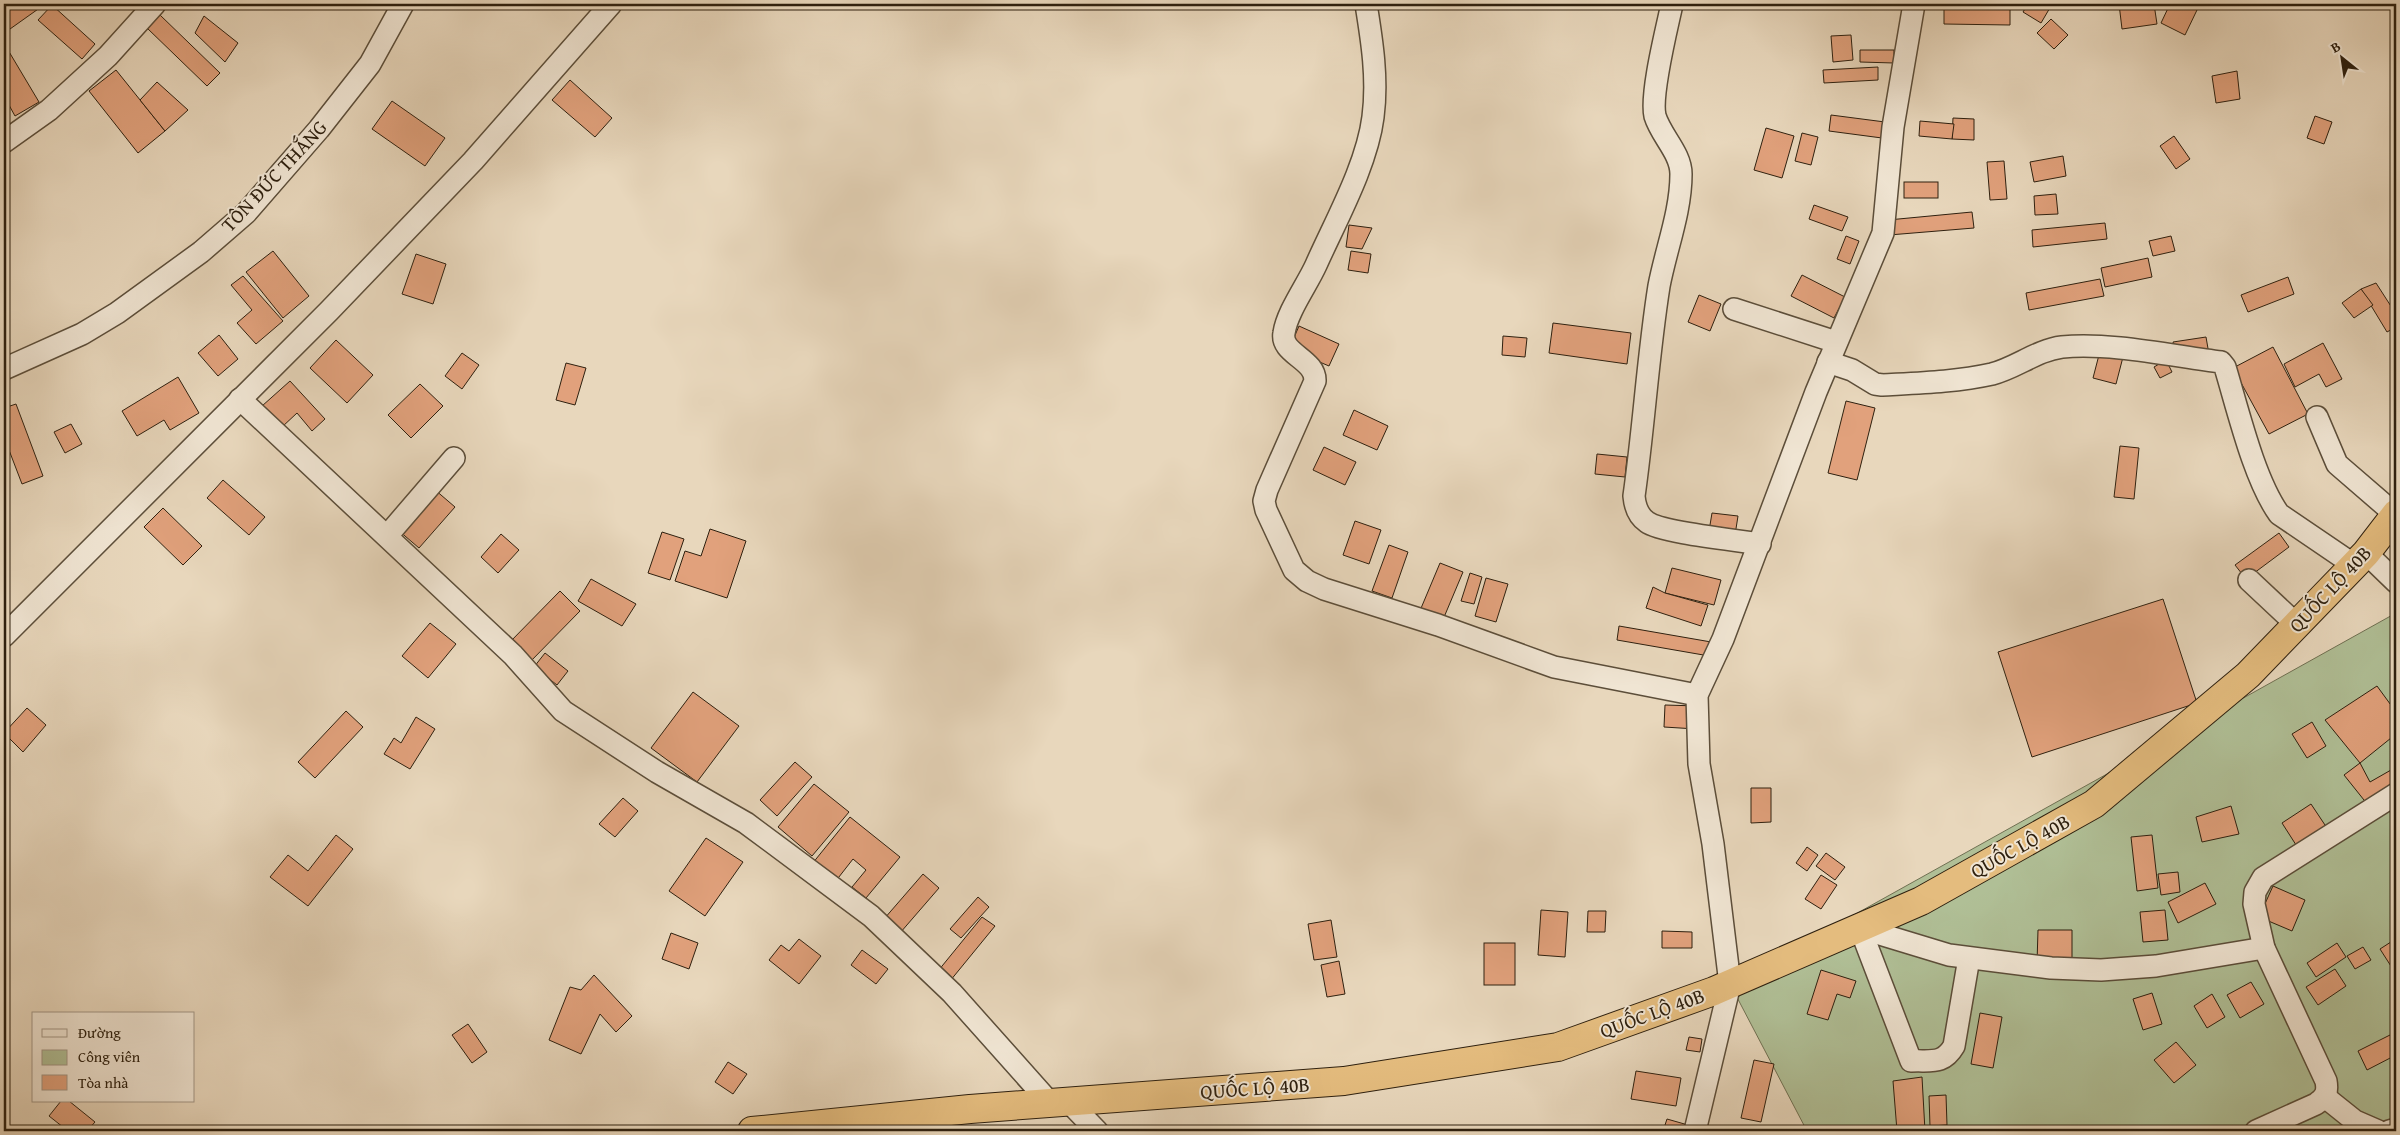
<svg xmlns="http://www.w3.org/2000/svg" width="2400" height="1135" font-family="'Gentium Book Plus',serif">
<rect width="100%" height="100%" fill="#e8d7bc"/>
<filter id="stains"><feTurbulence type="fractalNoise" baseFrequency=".004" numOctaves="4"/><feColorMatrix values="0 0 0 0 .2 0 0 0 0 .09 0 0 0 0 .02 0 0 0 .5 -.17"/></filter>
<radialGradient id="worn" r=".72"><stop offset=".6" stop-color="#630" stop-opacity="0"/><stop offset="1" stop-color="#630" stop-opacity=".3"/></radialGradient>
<path fill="#b0bf96" stroke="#6f7052" d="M2396 613V1131H1807L1730 984Z"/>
<g fill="#e1a17c" stroke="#2e200f">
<path d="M18 4H39L41 7 10 29 4 20V14Z"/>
<path d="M1860 4H1887L1886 9Z"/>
<path d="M1944 4H2010V25L1944 24Z"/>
<path d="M2028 4H2046L2051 6 2041 23 2023 12Z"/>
<path d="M2119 4H2154L2157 24 2122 29Z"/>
<path d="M2170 4H2185L2197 10 2185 35 2161 23Z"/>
<path d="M52 5 95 44 82 59 38 20Z"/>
<path d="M160 15 220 73 207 86 147 28Z"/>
<path d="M204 16 238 43 225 62 195 33Z"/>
<path d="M2051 19 2068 35 2054 49 2037 33Z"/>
<path d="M1851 35 1853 60 1833 62 1831 36Z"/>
<path d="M8 50 39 102 15 116 4 96V52Z"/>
<path d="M1860 50H1894V63L1860 62Z"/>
<path d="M1878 67V80L1824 83 1823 70Z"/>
<path d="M116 70 165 131 138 153 89 91Z"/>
<path d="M2237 71 2240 99 2216 103 2212 76Z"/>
<path d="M570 80 612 118 595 137 552 100Z"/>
<path d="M157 82 188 110 165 131 140 100Z"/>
<path d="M392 101 445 138 425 166 372 129Z"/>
<path d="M1831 115 1885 122 1882 138 1829 131Z"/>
<path d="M2315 116 2332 122 2324 144 2307 138Z"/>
<path d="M1953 118 1974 119V140L1952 139Z"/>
<path d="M1920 121 1954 124 1952 139 1919 136Z"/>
<path d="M1766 128 1794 136 1782 178 1754 170Z"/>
<path d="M1802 133 1818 137 1811 165 1795 161Z"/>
<path d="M2174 136 2190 159 2176 169 2160 146Z"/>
<path d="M2063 156 2066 176 2034 182 2030 162Z"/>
<path d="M2004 161 2007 199 1990 200 1987 162Z"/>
<rect x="1904" y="182" width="34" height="16"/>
<path d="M2056 194 2058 214 2035 215 2034 196Z"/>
<path d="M1814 205 1848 217 1842 231 1809 219Z"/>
<path d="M1972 212 1974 228 1889 235 1888 220Z"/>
<path d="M2105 223 2107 239 2033 247 2032 230Z"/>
<path d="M1349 225 1372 228 1362 249 1346 247Z"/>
<path d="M1846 236 1859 241 1850 264 1837 259Z"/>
<path d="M2171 236 2175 251 2153 256 2149 241Z"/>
<path d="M273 251 309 296 283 318 246 272Z"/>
<path d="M1351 251 1371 254 1368 273 1348 270Z"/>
<path d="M416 254 446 264 433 304 402 294Z"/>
<path d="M2148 258 2152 277 2105 287 2101 268Z"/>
<path d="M1802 275 1845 297 1834 318 1791 296Z"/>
<path d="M243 276 283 321 256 344 237 323 252 310 231 285Z"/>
<path d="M2288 277 2294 294 2248 312 2241 295Z"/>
<path d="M2100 279 2104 296 2029 310 2026 293Z"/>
<path d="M2376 283 2396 314V327L2387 332 2361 289Z"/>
<path d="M2361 289 2373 305 2354 318 2342 303Z"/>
<path d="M1699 295 1721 304 1710 331 1688 322Z"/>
<path d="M1553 323 1631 333 1627 364 1549 353Z"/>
<path d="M1299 326 1339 344 1329 366 1289 349Z"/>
<path d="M219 335 238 359 218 376 198 353Z"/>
<path d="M1503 336 1527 338 1525 357 1502 355Z"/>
<path d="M2206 337 2210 360 2177 365 2173 342Z"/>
<path d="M336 340 373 375 347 403 310 368Z"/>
<path d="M2323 343 2342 379 2326 387 2319 374 2295 387 2284 364Z"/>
<path d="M2273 347 2308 414 2269 434 2233 368Z"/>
<path d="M2100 351 2123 357 2116 384 2093 378Z"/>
<path d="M462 353 479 365 462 389 445 376Z"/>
<path d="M2166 360 2172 372 2160 378 2154 367Z"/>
<path d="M566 363 586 368 575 405 556 400Z"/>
<path d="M178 377 199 413 170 430 164 420 137 436 122 411Z"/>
<path d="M290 381 325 419 312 431 297 413 282 427 262 406Z"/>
<path d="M420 384 443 406 411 438 388 415Z"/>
<path d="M1846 401 1875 408 1857 480 1828 473Z"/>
<path d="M16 404 43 476 22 484 4 437V408Z"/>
<path d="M1354 410 1388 426 1377 450 1343 435Z"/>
<path d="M71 424 82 444 65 453 54 432Z"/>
<path d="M2120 446 2139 448 2134 499 2114 497Z"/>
<path d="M1324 447 1356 462 1345 485 1313 470Z"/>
<path d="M1597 454 1627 457 1625 477 1595 474Z"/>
<path d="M223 480 265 517 249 535 207 498Z"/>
<path d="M434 489 455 507 419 548 398 530Z"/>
<path d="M163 508 202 546 183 565 144 527Z"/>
<path d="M1712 513 1738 516 1735 535 1709 531Z"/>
<path d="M1355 521 1381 530 1369 564 1343 555Z"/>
<path d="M710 529 746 541 727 598 675 581 685 551 701 556Z"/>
<path d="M662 532 684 539 670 580 648 573Z"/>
<path d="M2279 533 2289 547 2246 579 2235 565Z"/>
<path d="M501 534 519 550 498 573 481 557Z"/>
<path d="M1389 545 1408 552 1392 598 1372 591Z"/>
<path d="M1440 563 1463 572 1442 622 1419 613Z"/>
<path d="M1672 568 1721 580 1714 605 1665 593Z"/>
<path d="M1470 573 1482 577 1474 604 1461 601Z"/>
<path d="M1486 578 1508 584 1496 622 1475 616Z"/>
<path d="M591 579 636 604 622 626 578 601Z"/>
<path d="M1653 587 1665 593 1708 605 1701 626 1646 608Z"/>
<path d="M560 591 580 611 528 664 508 644Z"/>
<path d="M2163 599 2197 703 2032 757 1998 652Z"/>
<path d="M430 623 456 644 428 678 402 656Z"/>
<path d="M1619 626 1717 643 1715 657 1617 640Z"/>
<path d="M545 653 568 671 557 685 534 667Z"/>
<path d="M2377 686 2396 712V734L2360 763 2325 720Z"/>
<path d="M693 692 739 726 697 782 651 748Z"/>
<path d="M1665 705 1698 706 1696 729 1664 727Z"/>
<path d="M27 708 46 725 23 752 4 733Z"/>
<path d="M346 711 363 727 315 778 298 762Z"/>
<path d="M416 717 435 729 410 769 384 754 394 738 401 743Z"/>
<path d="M2312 722 2326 746 2307 758 2292 734Z"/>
<path d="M795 762 812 777 777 816 760 800Z"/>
<path d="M2360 763 2370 782 2391 770 2396 777V784L2368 805 2344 775Z"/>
<path d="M814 784 849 812 812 856 778 827Z"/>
<path d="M1751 788H1771V822L1751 823Z"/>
<path d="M623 798 638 811 615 837 599 824Z"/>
<path d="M2311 804 2327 828 2298 848 2282 823Z"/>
<path d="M2231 806 2239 834 2202 842 2196 817Z"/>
<path d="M850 817 900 857 866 898 852 887 866 870 853 859 835 882 812 864Z"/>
<path d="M336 835 353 849 308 906 270 877 288 855 308 871Z"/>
<path d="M2152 835 2158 888 2137 891 2131 837Z"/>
<path d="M706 838 743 862 705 916 669 891Z"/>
<path d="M1807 847 1818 855 1807 871 1796 863Z"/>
<path d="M1826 853 1845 867 1835 880 1816 866Z"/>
<path d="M2178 872 2180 892 2161 895 2158 874Z"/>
<path d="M923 874 939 888 900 933 884 919Z"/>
<path d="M1821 875 1837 885 1821 909 1805 899Z"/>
<path d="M2205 883 2216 904 2178 923 2168 902Z"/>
<path d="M2273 886 2305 900 2292 931 2259 917Z"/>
<path d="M978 897 989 907 961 938 950 929Z"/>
<path d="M1541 910 1568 912 1565 957 1538 955Z"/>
<path d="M2165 910 2168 940 2143 942 2140 912Z"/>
<path d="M1588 911H1606L1605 932H1587Z"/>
<path d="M982 917 995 926 950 981 938 971Z"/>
<path d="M1331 920 1337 957 1314 960 1308 924Z"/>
<path d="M2038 930H2072V962L2037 963Z"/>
<path d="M1662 931 1692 932V948H1662Z"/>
<path d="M671 933 698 943 689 969 662 959Z"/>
<path d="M799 939 821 956 799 984 769 960 781 945 789 951Z"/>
<path d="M2394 940 2396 944V974L2380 949Z"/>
<rect x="1484" y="943" width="31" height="42"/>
<path d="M2337 943 2346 957 2316 977 2307 963Z"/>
<path d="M2363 947 2371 960 2355 969 2347 956Z"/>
<path d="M862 950 888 969 876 984 851 965Z"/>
<path d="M1339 961 1345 994 1327 997 1321 965Z"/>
<path d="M2335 969 2346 986 2318 1005 2306 987Z"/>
<path d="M1821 970 1856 981 1850 998 1837 994 1828 1020 1807 1014Z"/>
<path d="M594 975 632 1016 616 1032 600 1014 581 1054 549 1040 570 987 581 990Z"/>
<path d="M2251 982 2264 1004 2240 1018 2227 995Z"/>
<path d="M2152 993 2162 1024 2143 1030 2133 999Z"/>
<path d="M2212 994 2225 1017 2207 1028 2194 1006Z"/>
<path d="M1980 1013 2002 1017 1993 1068 1971 1064Z"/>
<path d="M468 1024 487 1052 472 1063 452 1035Z"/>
<path d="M2390 1035 2396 1048V1055L2367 1070 2358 1051Z"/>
<path d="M1689 1037 1702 1039 1700 1052 1686 1050Z"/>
<path d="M2176 1042 2196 1065 2174 1083 2154 1060Z"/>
<path d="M1754 1060 1774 1064 1761 1122 1741 1118Z"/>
<path d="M728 1062 747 1074 733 1094 715 1082Z"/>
<path d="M1636 1071 1681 1078 1676 1106 1631 1099Z"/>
<path d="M1922 1077 1925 1131H1897L1893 1081Z"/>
<path d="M1946 1095 1947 1125 1930 1126 1929 1096Z"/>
<path d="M61 1101H69L95 1122 87 1131H68L49 1116Z"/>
<path d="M1667 1119 1688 1125 1686 1131H1663Z"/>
</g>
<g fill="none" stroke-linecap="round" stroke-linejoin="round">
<defs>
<g id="minor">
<path d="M1366 4C1372 41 1378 79 1373 117 1367 165 1336 220 1316 265 1307 285 1287 312 1284 333 1280 354 1316 359 1315 381L1267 490 1264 501 1266 510 1294 570 1307 581 1324 589 1438 625 1554 667 1697 695"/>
<path d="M1672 4C1667 28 1650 94 1655 116 1661 136 1681 153 1681 174 1681 212 1666 249 1659 286 1648 355 1644 426 1634 496 1635 507 1638 516 1647 522 1662 533 1738 540 1760 544"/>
<path d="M4 142 49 110 108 56 155 4"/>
<path d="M1734 309 1836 342"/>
<path d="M1828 362 1852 370 1875 384 1882 385C1918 383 1956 382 1992 374 2016 368 2037 350 2062 347 2109 342 2173 356 2221 362L2225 367C2238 410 2254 479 2279 514L2354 565"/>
<path d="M4 369 82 334 117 313 201 252 246 213 319 129 370 64 403 4"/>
<path d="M240 399 513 655 563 711 657 772 746 823 871 916 952 993 1050 1103"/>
<path d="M2317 417 2337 464 2396 515"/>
<path d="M387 536 454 458"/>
<path d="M2366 553 2396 582"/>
<path d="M2249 580 2297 625"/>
<path d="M4 636 329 311 473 161 611 4"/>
<path d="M1860 928 1949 955 2051 968 2101 970 2156 966 2264 948"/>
<path d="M1860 928 1911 1061C1931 1060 1943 1065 1954 1046L1969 958"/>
<path d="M2325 1097 2355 1121 2378 1131"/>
<path d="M1069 1102 1097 1131"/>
<path d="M1695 1131 1730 984 1713 844 1699 764 1697 695 1723 639 1816 392 1883 233 1893 127 1914 4"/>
<path d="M2256 1131 2316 1104C2326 1097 2328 1092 2326 1081L2264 948 2254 904 2255 892 2263 878 2396 794"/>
<path d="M2389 1131 2396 1129"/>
</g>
<path id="highway" d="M752 1131 970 1109 1344 1081 1558 1047 1714 991 1921 901 2094 804 2248 675 2366 553 2396 514"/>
</defs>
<use href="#minor" stroke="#5c4e3a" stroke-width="24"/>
<use href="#highway" stroke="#2e200f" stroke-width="30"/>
<use href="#minor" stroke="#f0e5d3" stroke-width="21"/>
<use href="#highway" stroke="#e4bc7e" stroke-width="28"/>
</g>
<g text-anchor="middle" stroke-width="4" stroke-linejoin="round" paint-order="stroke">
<g font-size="20" fill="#2e200f" stroke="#f0e5d3">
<text transform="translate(274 176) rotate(-47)" y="7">TÔN ĐỨC THẮNG</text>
<text transform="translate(2330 589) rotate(-47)" y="7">QUỐC LỘ 40B</text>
<text transform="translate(2020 846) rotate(-29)" y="7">QUỐC LỘ 40B</text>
<text transform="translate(1652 1013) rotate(-20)" y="7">QUỐC LỘ 40B</text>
<text transform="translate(1255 1088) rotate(-4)" y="7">QUỐC LỘ 40B</text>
</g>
</g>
<rect width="2400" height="1135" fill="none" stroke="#e8d7bc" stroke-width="20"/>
<rect x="5" y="5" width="2390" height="1125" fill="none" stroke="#2e200f" stroke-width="2.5"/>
<rect x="10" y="10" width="2380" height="1115" fill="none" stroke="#2e200f"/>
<rect x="32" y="1012" width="162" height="90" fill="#f0e5d3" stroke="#a29685"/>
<rect x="42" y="1029" width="25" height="8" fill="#f0e5d3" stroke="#a29685"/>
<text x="78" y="1038" font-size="15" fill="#2e200f">Đường</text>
<rect x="42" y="1050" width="25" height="15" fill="#b0bf96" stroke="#a29685"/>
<text x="78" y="1062" font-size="15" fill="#2e200f">Công viên</text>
<rect x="42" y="1075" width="25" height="15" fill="#e1a17c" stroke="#a29685"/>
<text x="78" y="1088" font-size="15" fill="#2e200f">Tòa nhà</text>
<g transform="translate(2342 58) rotate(330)" stroke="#f0e5d3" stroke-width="4" paint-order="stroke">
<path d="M0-4L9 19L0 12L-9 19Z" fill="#2e200f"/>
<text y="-8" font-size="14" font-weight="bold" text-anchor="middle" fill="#2e200f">B</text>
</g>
<rect width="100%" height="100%" filter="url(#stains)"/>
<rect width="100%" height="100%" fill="url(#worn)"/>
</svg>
